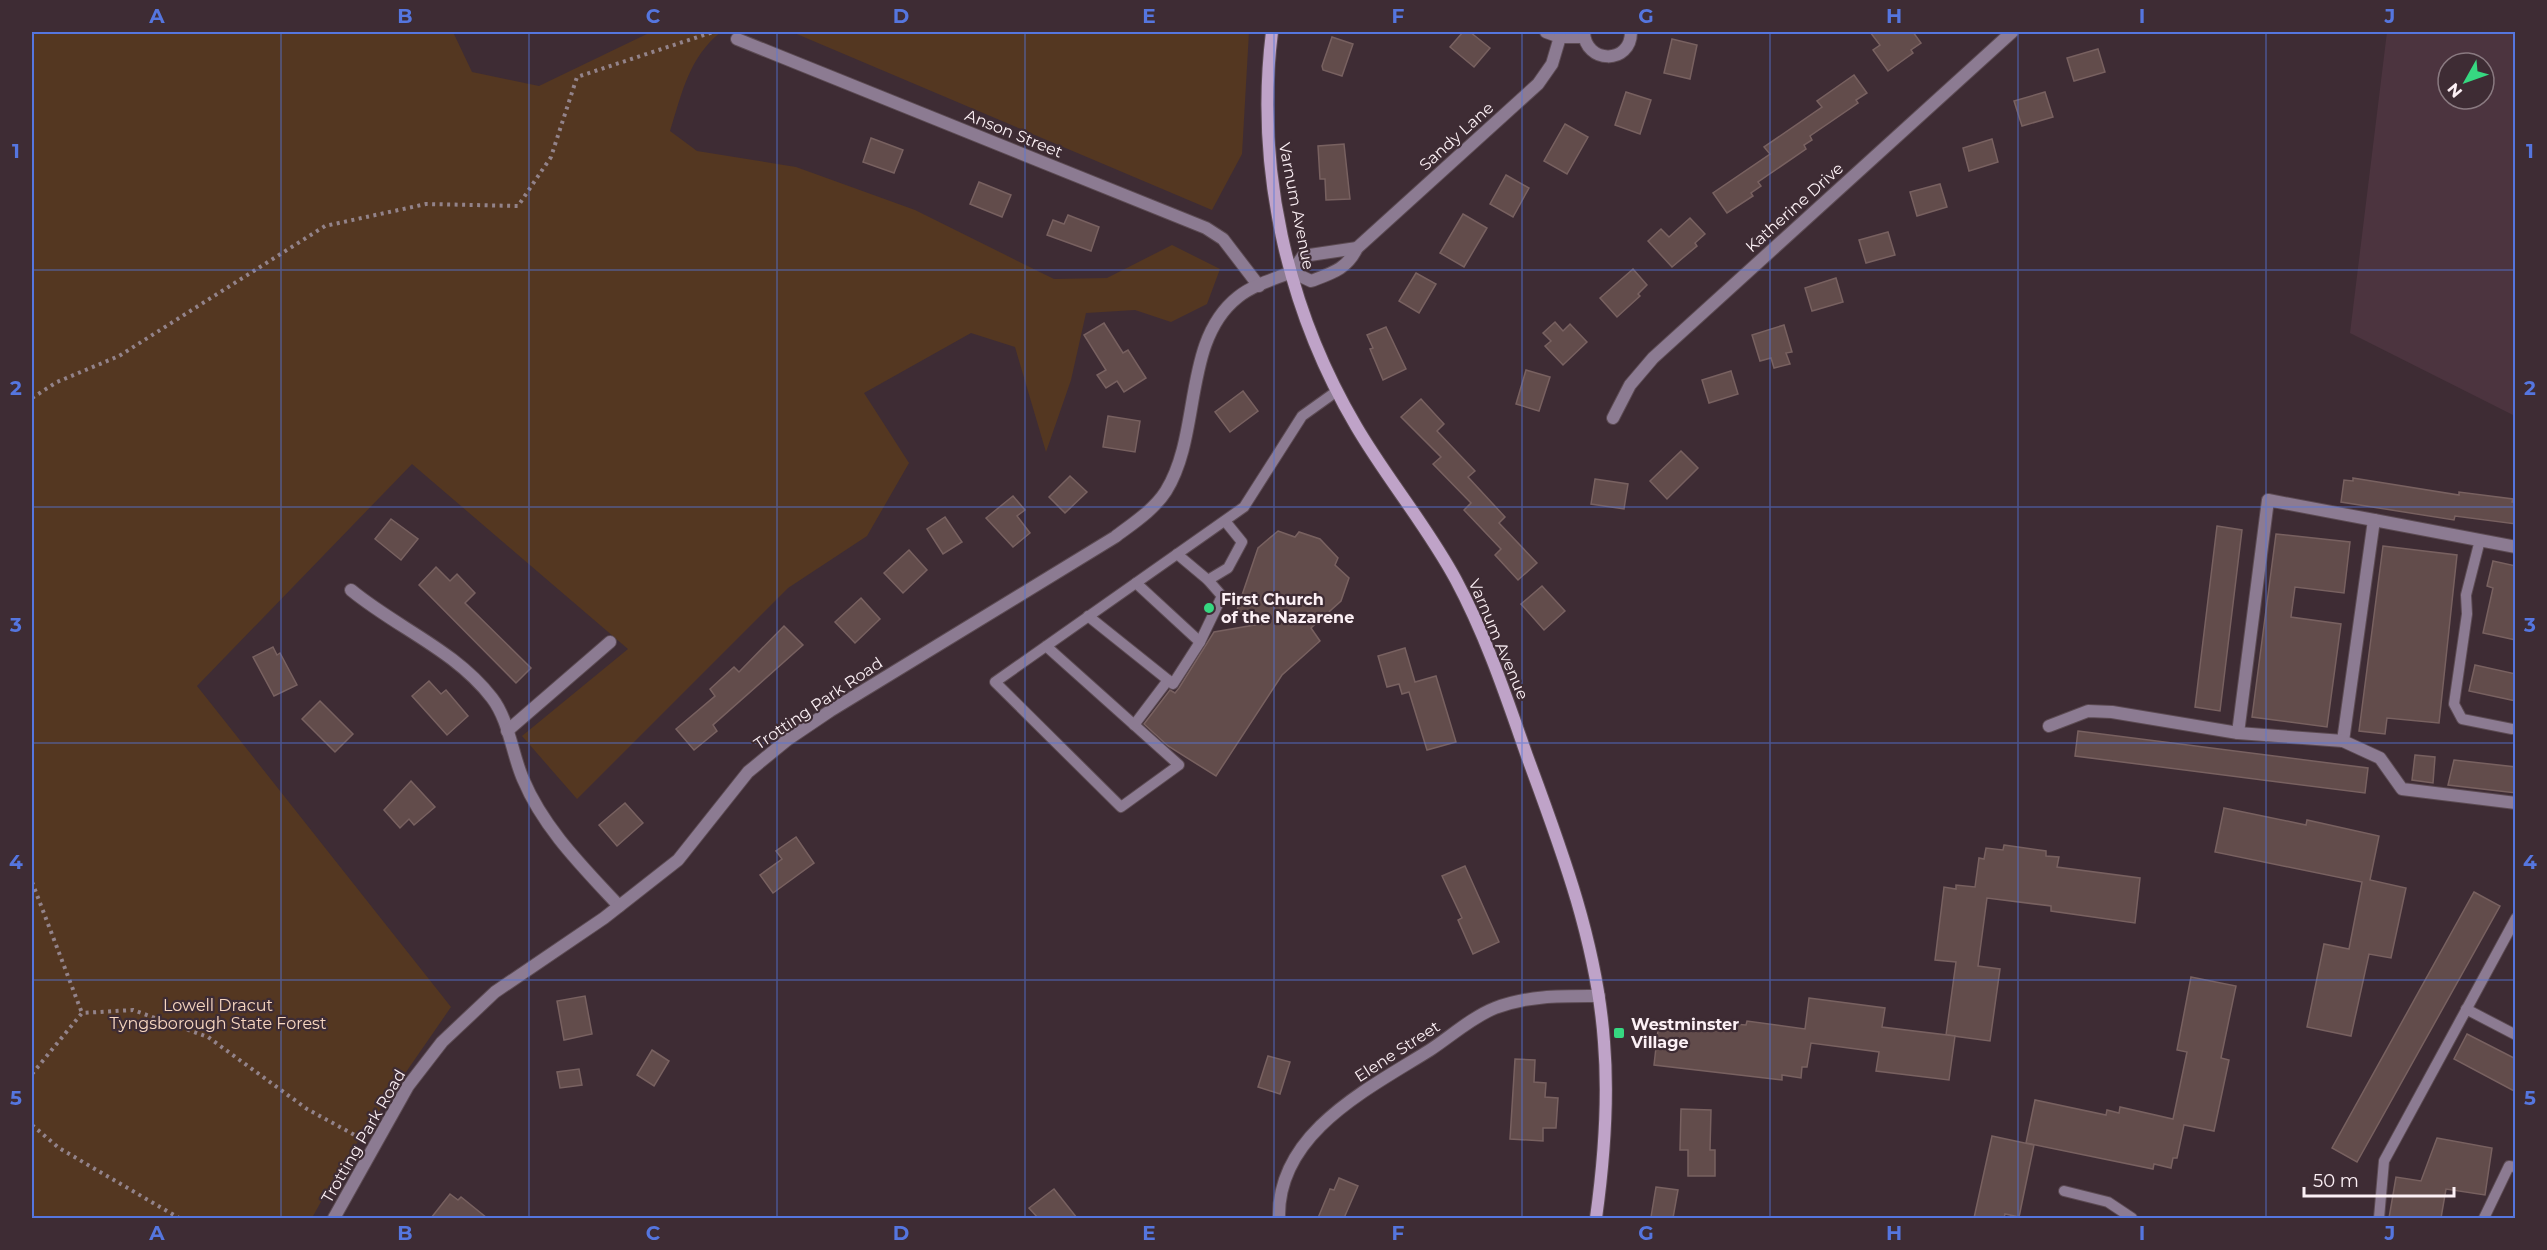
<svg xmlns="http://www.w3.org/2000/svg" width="2547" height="1250" font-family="Montserrat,sans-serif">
<rect width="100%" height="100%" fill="#3e2c34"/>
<path fill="#4c343f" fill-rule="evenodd" d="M2387 32H2515V416L2350 333ZM2448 63H2484V99H2448Z"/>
<g fill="#543721">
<path d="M32 32H453L472 72 539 86 651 32H721C689 57 682 93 670 131L697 151 796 167 915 210 1054 279 1107 278 1172 245 1220 269 1207 304 1171 322 1135 310 1086 313 1071 380 1046 452 1015 347 971 333 864 393 909 463 867 536 788 588 577 799 522 736 628 649 412 464 197 686 451 1007 339 1169 312 1218H32Z"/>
<path d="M792 32H1249L1242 154 1212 210Z"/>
</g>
<g fill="#624c4b" stroke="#786160" stroke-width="1.5">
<path d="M1463 32H1470L1490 48 1474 67 1450 47Z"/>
<path d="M1870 32H1913L1921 43 1911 50 1913 53 1888 71 1873 50 1880 45Z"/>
<path d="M1332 37 1353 44 1342 76 1323 70 1322 66Z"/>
<path d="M1672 39 1697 45 1690 79 1664 73Z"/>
<path d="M2098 49 2105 72 2074 81 2067 58Z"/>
<path d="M1854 75 1867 93 1856 100 1858 103 1810 136 1812 140 1804 145 1806 149 1758 182 1761 186 1751 193 1753 196 1727 213 1713 193 1770 154 1764 147 1822 107 1817 101Z"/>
<path d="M1626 92 1651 100 1640 134 1615 125Z"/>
<path d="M2045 92 2053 117 2022 126 2014 101Z"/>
<path d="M1565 124 1588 137 1567 174 1544 161Z"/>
<path d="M871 138 903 150 894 173 863 162Z"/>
<path d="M1992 139 1998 162 1969 171 1963 148Z"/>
<path d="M1344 144 1350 199 1326 200 1325 179H1320L1318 146Z"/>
<path d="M1506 175 1529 188 1513 217 1490 204Z"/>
<path d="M979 182 1011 195 1002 217 970 204Z"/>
<path d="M1940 184 1947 207 1917 216 1910 192Z"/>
<path d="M1463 214 1487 228 1464 267 1440 253Z"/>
<path d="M1068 215 1099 227 1091 251 1047 235 1053 220 1064 224Z"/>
<path d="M1690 218 1705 234 1695 243 1697 246 1672 267 1648 241 1661 229 1669 237Z"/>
<path d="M1888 232 1895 255 1866 263 1859 240Z"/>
<path d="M1633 269 1647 285 1638 294 1640 296 1617 317 1600 298Z"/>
<path d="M1416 273 1436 284 1419 313 1399 301Z"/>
<path d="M1836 278 1843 302 1812 311 1805 288Z"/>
<path d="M1555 322 1563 331 1570 324 1587 342 1563 365 1545 346 1551 341 1543 333Z"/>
<path d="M1104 323 1123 353 1128 350 1146 378 1124 392 1117 381 1106 388 1097 375 1106 370 1084 335Z"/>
<path d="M1784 325 1792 352 1786 353 1790 364 1774 368 1771 358 1760 361 1752 335Z"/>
<path d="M1386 327 1406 369 1383 380 1370 349 1373 348 1367 335Z"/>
<path d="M1526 370 1550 377 1539 411 1516 404Z"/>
<path d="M1731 371 1738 394 1709 403 1702 380Z"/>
<path d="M1243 391 1258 411 1230 432 1215 412Z"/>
<path d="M1421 399 1444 424 1437 431 1475 471 1468 477 1505 517 1499 523 1537 563 1518 580 1495 555 1501 549 1464 510 1471 503 1433 464 1441 457 1401 417Z"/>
<path d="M1108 416 1140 421 1135 452 1103 447Z"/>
<path d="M1681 451 1698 468 1667 499 1650 481Z"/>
<path d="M1070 476 1087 492 1065 513 1049 497Z"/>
<path d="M2353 478 2459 495V492L2513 499 2512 502 2516 503V524L2455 516 2454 520 2341 502 2344 480 2353 481Z"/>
<path d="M1595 479 1628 484 1624 509 1591 504Z"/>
<path d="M1013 496 1025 510 1017 516 1030 533 1013 547 986 518Z"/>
<path d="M945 517 962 542 943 554 927 529Z"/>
<path d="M391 519 418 539 401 560 375 539Z"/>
<path d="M2217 526 2242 530 2220 711 2195 707Z"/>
<path d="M1278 531 1295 537 1299 532 1320 539 1338 558 1335 565 1349 578 1341 601 1311 628 1320 641 1282 675 1216 776 1168 746 1144 724 1170 690 1175 693 1179 688 1214 632 1260 624 1237 610 1258 548Z"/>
<path d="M2276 534 2350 542 2344 593 2295 587 2291 617 2341 624 2327 727 2252 717Z"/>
<path d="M2383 546 2457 555 2439 723 2387 718 2385 734 2359 731Z"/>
<path d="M909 550 927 570 903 593 884 573Z"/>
<path d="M2493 561 2516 566V640L2483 633 2493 588 2487 586Z"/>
<path d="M436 567 450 581 457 574 475 593 465 603 531 668 516 683 419 585Z"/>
<path d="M1542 586 1565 611 1544 630 1521 604Z"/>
<path d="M861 598 880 619 855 643 835 622Z"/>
<path d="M784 626 803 645 713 725 717 731 694 750 676 729 715 696 710 689 734 667 739 672Z"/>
<path d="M273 647 277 655 280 653 297 685 274 696 253 657Z"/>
<path d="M1405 648 1415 682 1436 676 1456 742 1427 750 1409 692 1402 694 1399 684 1387 687 1378 656Z"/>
<path d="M2475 665 2516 674V701L2469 691Z"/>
<path d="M429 681 441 694 446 690 468 716 447 735 412 696Z"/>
<path d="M320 701 353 734 335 752 302 719Z"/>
<path d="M2078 731 2368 768 2365 793 2075 756Z"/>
<path d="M2415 755 2435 757 2433 783 2412 780Z"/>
<path d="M2454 760 2516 767V793L2448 785Z"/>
<path d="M411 781 435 807 414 825 409 819 400 828 384 810Z"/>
<path d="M625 803 643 823 617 846 599 825Z"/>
<path d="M2224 808 2306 825 2307 820 2379 836 2370 880 2406 888 2391 958 2369 954 2351 1036 2307 1027 2324 944 2349 949 2362 882 2215 852Z"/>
<path d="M796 837 814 863 773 893 760 875 782 859 776 851Z"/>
<path d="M2004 845 2046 851V856L2059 857 2057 867 2140 878 2135 923 2051 911V906L1987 898 1978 966 2000 969 1990 1041 1946 1035 1956 962 1935 960 1944 887 1956 889V885L1975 887 1979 858 1984 859 1986 848 2003 850Z"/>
<path d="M1465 866 1499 942 1473 954 1458 920 1462 918 1442 876Z"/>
<path d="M2474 892 2500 906 2357 1162 2332 1148Z"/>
<path d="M2191 977 2236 986 2221 1058 2229 1060 2214 1131 2184 1125 2177 1158H2173L2171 1168 2154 1164 2153 1169 2026 1143 2035 1100 2106 1115 2107 1110 2119 1113 2120 1107 2173 1119 2187 1052 2177 1050Z"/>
<path d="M585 996 592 1034 564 1040 557 1001Z"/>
<path d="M1809 998 1885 1008 1882 1027 1955 1036 1949 1080 1876 1071 1879 1052 1811 1043 1807 1067H1802L1801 1078 1782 1075V1080L1654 1065 1659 1021 1734 1031V1024L1746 1025 1747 1021 1805 1029Z"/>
<path d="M2467 1034 2516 1059V1092L2454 1059Z"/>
<path d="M652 1050 669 1061 654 1086 637 1075Z"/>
<path d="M1268 1056 1290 1062 1280 1094 1258 1087Z"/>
<path d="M1515 1059 1535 1060 1534 1082 1546 1083 1545 1097 1558 1098 1556 1128H1543V1141L1510 1139Z"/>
<path d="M579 1069 582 1085 560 1088 557 1072Z"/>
<path d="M1681 1109 1711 1110 1710 1150H1715V1176H1688V1150H1680Z"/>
<path d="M1992 1136 2034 1145 2019 1217 2005 1214 2004 1218H1974Z"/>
<path d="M2437 1138 2492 1148 2485 1195 2446 1189 2441 1218H2389L2396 1177 2421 1181Z"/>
<path d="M1339 1178 1358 1186 1344 1218H1318L1330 1189 1334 1190Z"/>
<path d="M1656 1187 1678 1190 1673 1218 1651 1217Z"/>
<path d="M1054 1189 1077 1218H1038L1029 1208Z"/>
<path d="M450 1194 458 1200 461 1197 487 1218H431Z"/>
</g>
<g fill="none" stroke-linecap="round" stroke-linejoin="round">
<defs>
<g id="lane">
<path d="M2480 540 2466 595 2467 614 2454 704 2462 719 2512 729"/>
<path d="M1208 580 1228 568 1242 542 1225 521"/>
<path d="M1136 583 1200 642"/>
<path d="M1088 616 1173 684 1200 642 1222 596 1208 580 1177 554"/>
<path d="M1046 646 1179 765 1121 807 995 682 1244 507 1302 416 1337 391"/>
<path d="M1134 725 1168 680"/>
<path d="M2466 1009 2516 1035"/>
<path d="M2064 1191 2108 1202 2132 1218"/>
<path d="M2379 1218 2384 1161 2516 918"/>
<path d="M2484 1218 2509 1166 2516 1167"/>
</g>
<g id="street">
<path d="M1546 32 1560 37H1584"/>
<path d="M1584 32C1585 64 1631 65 1631 32"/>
<path d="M737 39 1206 228 1223 239 1259 286"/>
<path d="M1292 272 1311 281C1332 273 1347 269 1357 248L1538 84 1552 64 1560 37"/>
<path d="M1292 272 1303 256 1357 248"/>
<path d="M1613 418 1630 385 1653 358 2012 32"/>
<path d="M2516 547 2374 520 2343 741 2380 758 2402 789 2516 803"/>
<path d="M351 590C397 628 455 650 492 698 509 720 512 754 523 779 544 829 583 867 619 906"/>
<path d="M2049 726 2088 711 2112 712 2238 733"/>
<path d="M507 731 610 642"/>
<path d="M2343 741 2238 733 2268 500 2374 520"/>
<path d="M334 1218 408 1086 442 1042 495 992 604 918 678 860 748 772 787 740 830 711 1115 537C1132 524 1154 510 1166 491 1202 433 1182 341 1238 297 1253 285 1274 279 1292 272"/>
<path d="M1279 1218C1277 1133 1368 1089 1430 1050 1450 1037 1472 1017 1495 1008 1529 995 1563 996 1599 996"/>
</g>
<path id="secondary" d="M1272 32C1255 167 1287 309 1356 426 1387 479 1427 526 1456 580 1486 636 1506 696 1527 756 1561 848 1597 943 1604 1042 1609 1102 1604 1160 1596 1218"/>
</defs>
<use href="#lane" stroke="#5c4b53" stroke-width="12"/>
<use href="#street" stroke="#5c4b53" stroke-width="14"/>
<use href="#secondary" stroke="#5c4b53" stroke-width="14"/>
<g stroke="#93838a" stroke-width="4" stroke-dasharray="3 4.5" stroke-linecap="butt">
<path d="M32 398 57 382 119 356 325 226 426 204 518 206 551 157 577 77 713 32"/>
<path d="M32 882 82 1013"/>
<path d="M32 1074 82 1013 133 1010 208 1037 307 1109 362 1139"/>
<path d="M32 1125 59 1148 179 1218"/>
</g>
<use href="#lane" stroke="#8c7b92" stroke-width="10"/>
<use href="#street" stroke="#8c7b92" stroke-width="12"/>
<use href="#secondary" stroke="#bfa3c8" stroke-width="12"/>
</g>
<path fill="none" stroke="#5576df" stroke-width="1.5" stroke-opacity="0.55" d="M281 32V1218M529 32V1218M777 32V1218M1025 32V1218M1274 32V1218M1522 32V1218M1770 32V1218M2018 32V1218M2266 32V1218M32 270H2516M32 507H2516M32 743H2516M32 980H2516"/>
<g fill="#36d881" stroke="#3e2c34" stroke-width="2">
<circle cx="1209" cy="608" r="6"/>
<rect x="1613" y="1027" width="12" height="12" rx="3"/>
</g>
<g text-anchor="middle" stroke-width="4.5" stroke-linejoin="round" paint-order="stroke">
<g font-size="16" fill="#fcf0f5" stroke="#3e2c34">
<text transform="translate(1014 133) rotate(22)" y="6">Anson Street</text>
<text transform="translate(1456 136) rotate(-42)" y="6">Sandy Lane</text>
<text transform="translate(1297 206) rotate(79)" y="6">Varnum Avenue</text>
<text transform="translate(1794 207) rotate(-42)" y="6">Katherine Drive</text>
<text transform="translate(1499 639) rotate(67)" y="6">Varnum Avenue</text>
<text transform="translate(818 703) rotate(-34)" y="6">Trotting Park Road</text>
<text transform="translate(1397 1051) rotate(-33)" y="6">Elene Street</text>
<text transform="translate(363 1136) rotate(-60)" y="6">Trotting Park Road</text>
</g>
<g font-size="16" font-weight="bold" fill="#fcf0f5" stroke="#3e2c34" text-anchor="start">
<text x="1221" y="605">First Church<tspan x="1221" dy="18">of the Nazarene</tspan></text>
<text x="1631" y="1030">Westminster<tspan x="1631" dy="18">Village</tspan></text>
</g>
<g font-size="16" fill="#f7d6c0" stroke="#3e2c34">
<text x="218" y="1011">Lowell Dracut<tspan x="218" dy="18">Tyngsborough State Forest</tspan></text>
</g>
</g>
<rect width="2547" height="1250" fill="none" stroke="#3e2c34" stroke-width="66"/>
<g transform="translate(2466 81) rotate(230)"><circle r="28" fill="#3e2c34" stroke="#8a7a81" stroke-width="1.5"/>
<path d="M0-4.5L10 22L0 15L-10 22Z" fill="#36d881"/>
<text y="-9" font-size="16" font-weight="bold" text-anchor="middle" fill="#fcf0f5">N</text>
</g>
<path d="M2304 1187v9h150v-9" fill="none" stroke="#fcf0f5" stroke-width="3"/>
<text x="2313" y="1187" font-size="18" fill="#fcf0f5" stroke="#3e2c34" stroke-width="4.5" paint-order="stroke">50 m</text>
<rect x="33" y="33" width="2481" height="1184" fill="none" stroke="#5576df" stroke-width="2"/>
<g font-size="20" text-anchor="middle" font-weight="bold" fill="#5576df">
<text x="157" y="23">A</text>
<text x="405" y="23">B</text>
<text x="653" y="23">C</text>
<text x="901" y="23">D</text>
<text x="1149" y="23">E</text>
<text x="1398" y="23">F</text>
<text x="1646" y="23">G</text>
<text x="1894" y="23">H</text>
<text x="2142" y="23">I</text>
<text x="2390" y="23">J</text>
<text x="16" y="158">1</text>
<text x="2530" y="158">1</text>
<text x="16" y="395">2</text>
<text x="2530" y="395">2</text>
<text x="16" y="632">3</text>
<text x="2530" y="632">3</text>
<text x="16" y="869">4</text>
<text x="2530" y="869">4</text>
<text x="16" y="1105">5</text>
<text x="2530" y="1105">5</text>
<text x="157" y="1240">A</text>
<text x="405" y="1240">B</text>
<text x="653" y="1240">C</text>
<text x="901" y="1240">D</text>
<text x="1149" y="1240">E</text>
<text x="1398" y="1240">F</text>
<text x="1646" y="1240">G</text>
<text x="1894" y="1240">H</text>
<text x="2142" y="1240">I</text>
<text x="2390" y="1240">J</text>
</g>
</svg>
